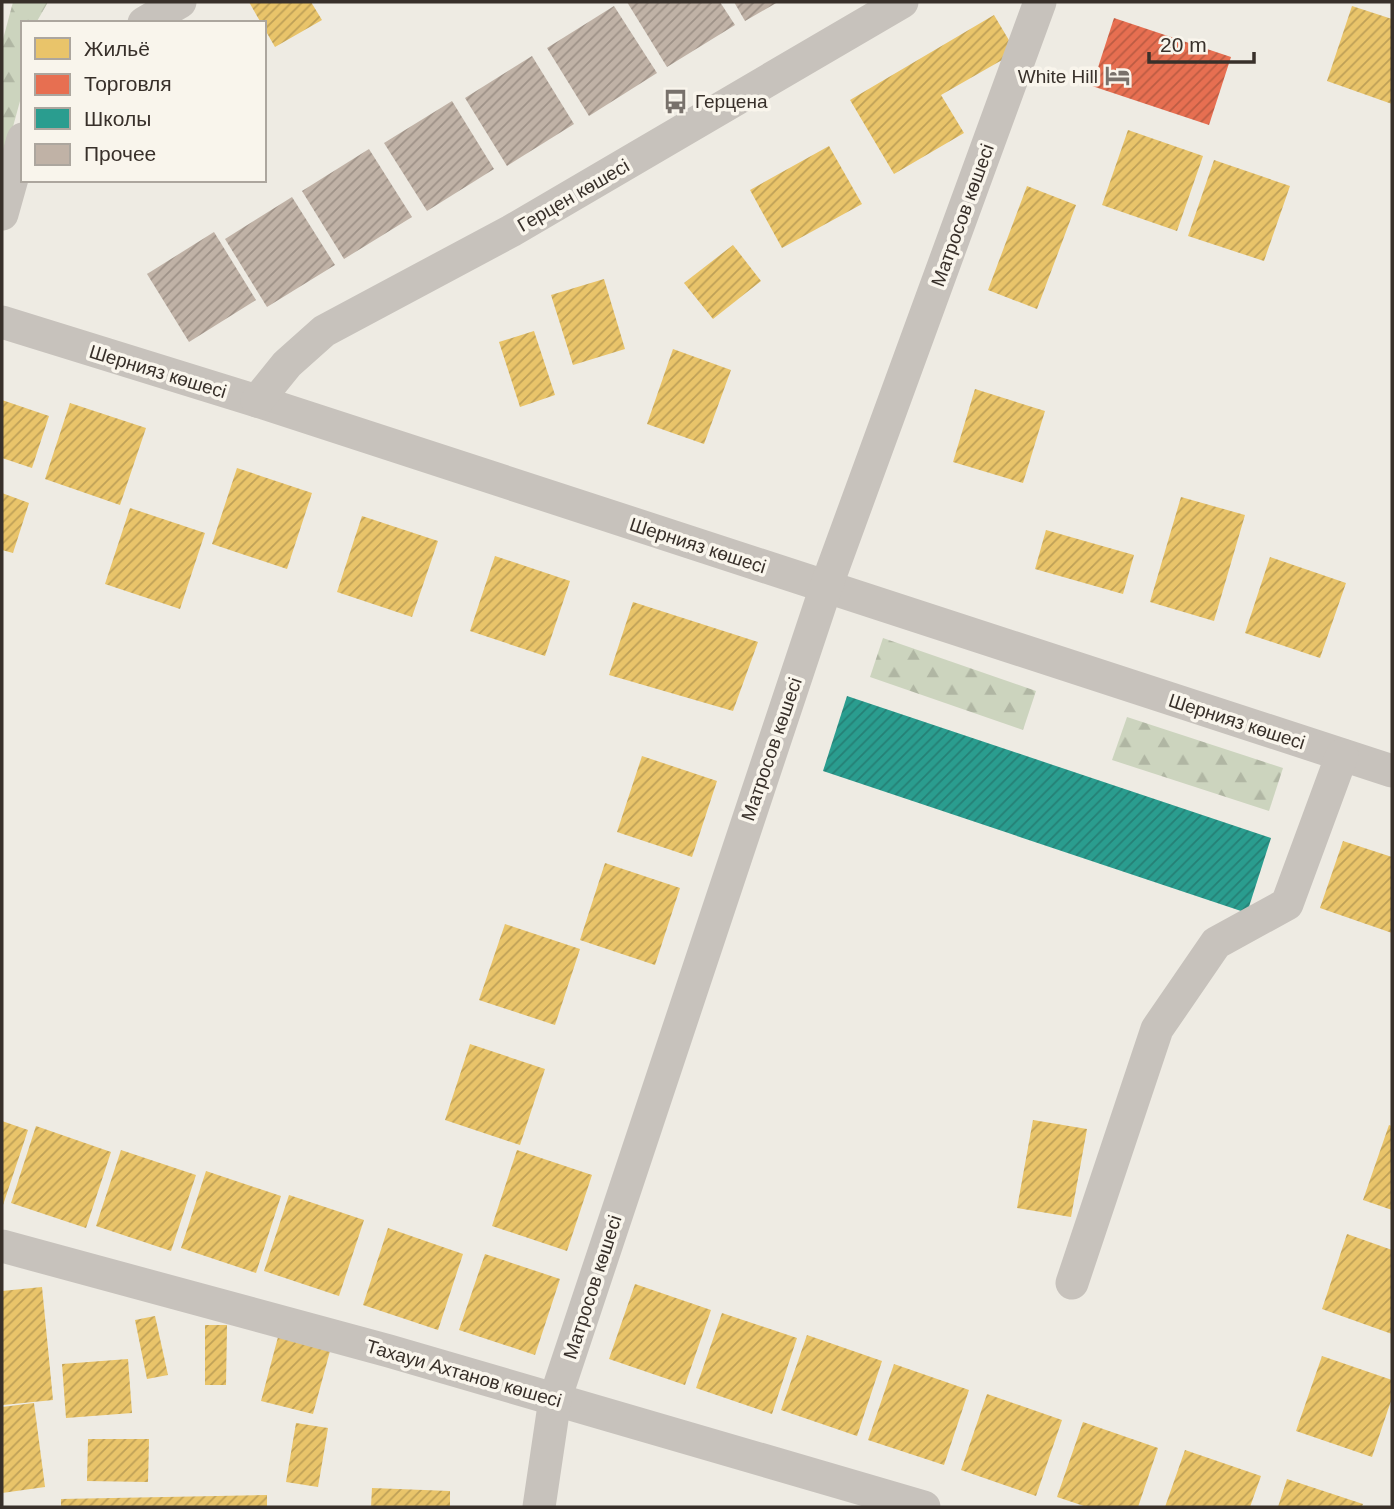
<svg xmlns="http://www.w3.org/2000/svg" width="1394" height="1509" font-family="Arial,sans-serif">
<defs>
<pattern id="forest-firs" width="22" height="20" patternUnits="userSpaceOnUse" patternTransform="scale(1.75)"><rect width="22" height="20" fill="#ccd4be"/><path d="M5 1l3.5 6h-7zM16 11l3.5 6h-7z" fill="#b0b6a3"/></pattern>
<pattern id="homes-hatch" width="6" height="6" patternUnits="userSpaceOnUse" patternTransform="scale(1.75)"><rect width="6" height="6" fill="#e9c46a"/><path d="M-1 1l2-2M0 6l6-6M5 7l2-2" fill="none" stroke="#bea057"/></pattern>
<pattern id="shops-hatch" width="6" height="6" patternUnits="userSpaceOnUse" patternTransform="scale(1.75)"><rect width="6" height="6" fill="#e76f51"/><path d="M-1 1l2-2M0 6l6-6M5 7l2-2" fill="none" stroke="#bc5c43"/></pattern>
<pattern id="schools-hatch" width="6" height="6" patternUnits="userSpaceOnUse" patternTransform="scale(1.75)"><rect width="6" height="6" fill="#2a9d8f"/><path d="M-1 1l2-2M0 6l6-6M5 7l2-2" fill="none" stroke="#258075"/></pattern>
<pattern id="building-hatch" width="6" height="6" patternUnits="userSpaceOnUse" patternTransform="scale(1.75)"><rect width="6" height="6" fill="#c0b2a6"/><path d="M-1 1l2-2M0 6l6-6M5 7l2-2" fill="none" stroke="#9d9187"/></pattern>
</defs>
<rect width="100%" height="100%" fill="#eeebe3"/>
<g fill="url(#forest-firs)">
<path d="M13 2H48L36 23H23V90L2 167V43Z"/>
<path d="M883 638 1036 691 1023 730 870 677Z"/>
<path d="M1127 717 1283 768 1269 811 1112 760Z"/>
</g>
<g fill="url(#homes-hatch)">
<path d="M249 2H311L322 20 275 47 264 28V23H261Z"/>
<path d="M1352 6 1392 19V104L1327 81Z"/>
<path d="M994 15 1016 52 941 95 964 133 894 174 850 100Z"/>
<path d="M1128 130 1203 156 1177 231 1102 205Z"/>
<path d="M829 146 862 204 782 248 750 190Z"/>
<path d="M1214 160 1290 186 1264 261 1188 236Z"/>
<path d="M1027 186 1076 205 1037 309 988 290Z"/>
<path d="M733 245 761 281 713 319 684 283Z"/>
<path d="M604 279 625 349 573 365 551 295Z"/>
<path d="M534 331 555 395 520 407 499 342Z"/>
<path d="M673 349 731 370 704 444 647 424Z"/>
<path d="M975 389 1045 411 1023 483 953 462Z"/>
<path d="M2 400 49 416 32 468 2 458Z"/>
<path d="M70 403 146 428 120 505 45 479Z"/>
<path d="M237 468 312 493 287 569 212 544Z"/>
<path d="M2 493 29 503 13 553 2 550Z"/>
<path d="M1181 497 1245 515 1214 621 1150 602Z"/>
<path d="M130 508 205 533 180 609 105 584Z"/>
<path d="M362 516 438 541 412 617 337 592Z"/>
<path d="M1046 530 1134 555 1123 594 1035 569Z"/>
<path d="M495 556 570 581 545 656 470 631Z"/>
<path d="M1270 557 1346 583 1320 658 1245 633Z"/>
<path d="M633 602 758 642 733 711 609 675Z"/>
<path d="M642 756 717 781 692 857 617 832Z"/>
<path d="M1343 841 1392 857V933L1320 908Z"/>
<path d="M605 863 680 888 655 965 580 940Z"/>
<path d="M505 924 580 949 555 1025 479 1000Z"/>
<path d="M470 1044 545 1069 520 1145 445 1120Z"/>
<path d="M1033 1120 1087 1129 1071 1217 1017 1208Z"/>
<path d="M2 1121 28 1130 2 1208Z"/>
<path d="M1389 1125 1392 1126V1210L1363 1200Z"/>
<path d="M36 1126 111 1152 86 1228 11 1203Z"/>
<path d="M121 1150 196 1175 171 1251 96 1226Z"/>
<path d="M517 1150 592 1175 567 1251 492 1226Z"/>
<path d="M206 1171 281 1196 256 1273 181 1248Z"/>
<path d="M289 1195 364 1220 339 1296 264 1271Z"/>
<path d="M388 1228 463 1254 438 1330 363 1305Z"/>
<path d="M1347 1234 1392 1250V1334L1322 1309Z"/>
<path d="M485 1254 560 1279 535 1355 459 1330Z"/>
<path d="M635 1284 711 1310 685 1385 609 1359Z"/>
<path d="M42 1287 53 1400 3 1405 2 1291Z"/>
<path d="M722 1313 797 1338 772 1414 696 1388Z"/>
<path d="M155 1316 168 1375 147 1379 135 1320Z"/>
<path d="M205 1325H227L226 1385H205Z"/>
<path d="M807 1335 882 1361 857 1436 781 1410Z"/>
<path d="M278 1337 330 1351 313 1414 261 1401Z"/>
<path d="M1322 1356 1392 1380V1398L1372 1457 1296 1431Z"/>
<path d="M128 1359 132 1413 66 1418 62 1364Z"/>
<path d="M894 1364 969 1390 944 1465 868 1440Z"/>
<path d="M987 1394 1062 1420 1036 1496 961 1470Z"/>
<path d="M34 1403 45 1487 2 1493V1407Z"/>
<path d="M1083 1422 1158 1448 1138 1507H1087L1057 1497Z"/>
<path d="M296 1423 328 1428 318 1487 286 1482Z"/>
<path d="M88 1439H149L148 1482 87 1481Z"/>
<path d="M1185 1450 1261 1476 1250 1507H1165Z"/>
<path d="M1287 1479 1363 1504 1362 1507H1278Z"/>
<path d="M372 1488 450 1491V1507H371Z"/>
<path d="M267 1495V1507H61V1499Z"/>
</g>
<path fill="url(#shops-hatch)" d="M1114 18 1231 57 1209 125 1092 86Z"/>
<path fill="url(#schools-hatch)" d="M847 696 1271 838 1247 913 823 771Z"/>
<g fill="url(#building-hatch)">
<path d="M627 2H720L735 25 667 67Z"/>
<path d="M734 2H778L745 21Z"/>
<path d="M614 6 657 73 589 116 547 48Z"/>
<path d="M532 56 574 124 507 166 465 98Z"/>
<path d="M452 101 494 169 427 211 384 143Z"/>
<path d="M369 149 412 217 344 259 302 191Z"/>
<path d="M292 197 335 265 267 307 225 239Z"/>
<path d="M214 232 256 300 189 342 147 274Z"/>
</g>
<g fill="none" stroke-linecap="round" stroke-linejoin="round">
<g stroke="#c7c2bc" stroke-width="33">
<path d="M144 23 180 2"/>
<path d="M2 214 23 139"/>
<path d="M2 322 257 401 1392 771"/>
<path d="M257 401 287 364 324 331 511 231 902 2"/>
<path d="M2 1246 389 1351 924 1507"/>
<path d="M1072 1283 1157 1029 1216 943 1287 904 1342 755"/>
<path d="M539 1507 555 1399 826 587 1040 2"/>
</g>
</g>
<defs>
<symbol id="hotel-bare" viewBox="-9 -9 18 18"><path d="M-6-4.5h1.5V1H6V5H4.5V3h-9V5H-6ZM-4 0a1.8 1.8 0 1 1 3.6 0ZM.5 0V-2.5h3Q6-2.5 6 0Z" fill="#78716b" stroke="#f9f5ec" stroke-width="2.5" paint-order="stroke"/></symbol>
<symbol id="bus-bare" viewBox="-9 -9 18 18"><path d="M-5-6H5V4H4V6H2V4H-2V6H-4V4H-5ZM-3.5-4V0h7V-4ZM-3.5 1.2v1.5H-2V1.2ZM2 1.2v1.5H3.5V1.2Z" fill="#78716b" stroke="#f9f5ec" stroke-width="2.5" paint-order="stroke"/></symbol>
</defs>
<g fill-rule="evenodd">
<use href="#hotel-bare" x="1100" y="58" width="35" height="35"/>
<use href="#bus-bare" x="658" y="84" width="35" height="35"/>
</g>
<g text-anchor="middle" stroke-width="7" stroke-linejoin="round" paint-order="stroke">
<g font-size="19" fill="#38302a" stroke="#f9f5ec" text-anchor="end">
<text x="1098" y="83">White Hill</text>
<text x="695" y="108" text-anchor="start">Герцена</text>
</g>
<g font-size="19" fill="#38302a" stroke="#f9f5ec">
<text transform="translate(573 195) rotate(-30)" y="7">Герцен көшесі</text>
<text transform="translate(962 215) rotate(-70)" y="7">Матросов көшесі</text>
<text transform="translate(158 371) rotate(17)" y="7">Шернияз көшесі</text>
<text transform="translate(698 545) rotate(18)" y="7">Шернияз көшесі</text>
<text transform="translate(1237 721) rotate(18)" y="7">Шернияз көшесі</text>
<text transform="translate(771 749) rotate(-71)" y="7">Матросов көшесі</text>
<text transform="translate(592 1287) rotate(-72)" y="7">Матросов көшесі</text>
<text transform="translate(464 1373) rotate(16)" y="7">Тахауи Ахтанов көшесі</text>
</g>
</g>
<rect width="1394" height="1509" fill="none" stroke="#38302a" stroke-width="7"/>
<rect x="21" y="21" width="245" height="161" fill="#f9f5ec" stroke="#aca69e" stroke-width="2"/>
<rect x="35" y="38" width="35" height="21" fill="#e9c46a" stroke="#aca69e" stroke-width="2"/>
<text x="84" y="56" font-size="21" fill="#38302a">Жильё</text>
<rect x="35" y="74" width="35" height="21" fill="#e76f51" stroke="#aca69e" stroke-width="2"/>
<text x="84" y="91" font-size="21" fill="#38302a">Торговля</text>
<rect x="35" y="108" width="35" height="21" fill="#2a9d8f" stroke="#aca69e" stroke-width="2"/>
<text x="84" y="126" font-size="21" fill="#38302a">Школы</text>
<rect x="35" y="144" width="35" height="21" fill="#c0b2a6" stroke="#aca69e" stroke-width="2"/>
<text x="84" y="161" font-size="21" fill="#38302a">Прочее</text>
<path d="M1149 52v10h105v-10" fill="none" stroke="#38302a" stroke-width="3.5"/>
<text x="1160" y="52" font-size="21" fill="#38302a" stroke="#f9f5ec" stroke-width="5" paint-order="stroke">20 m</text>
</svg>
